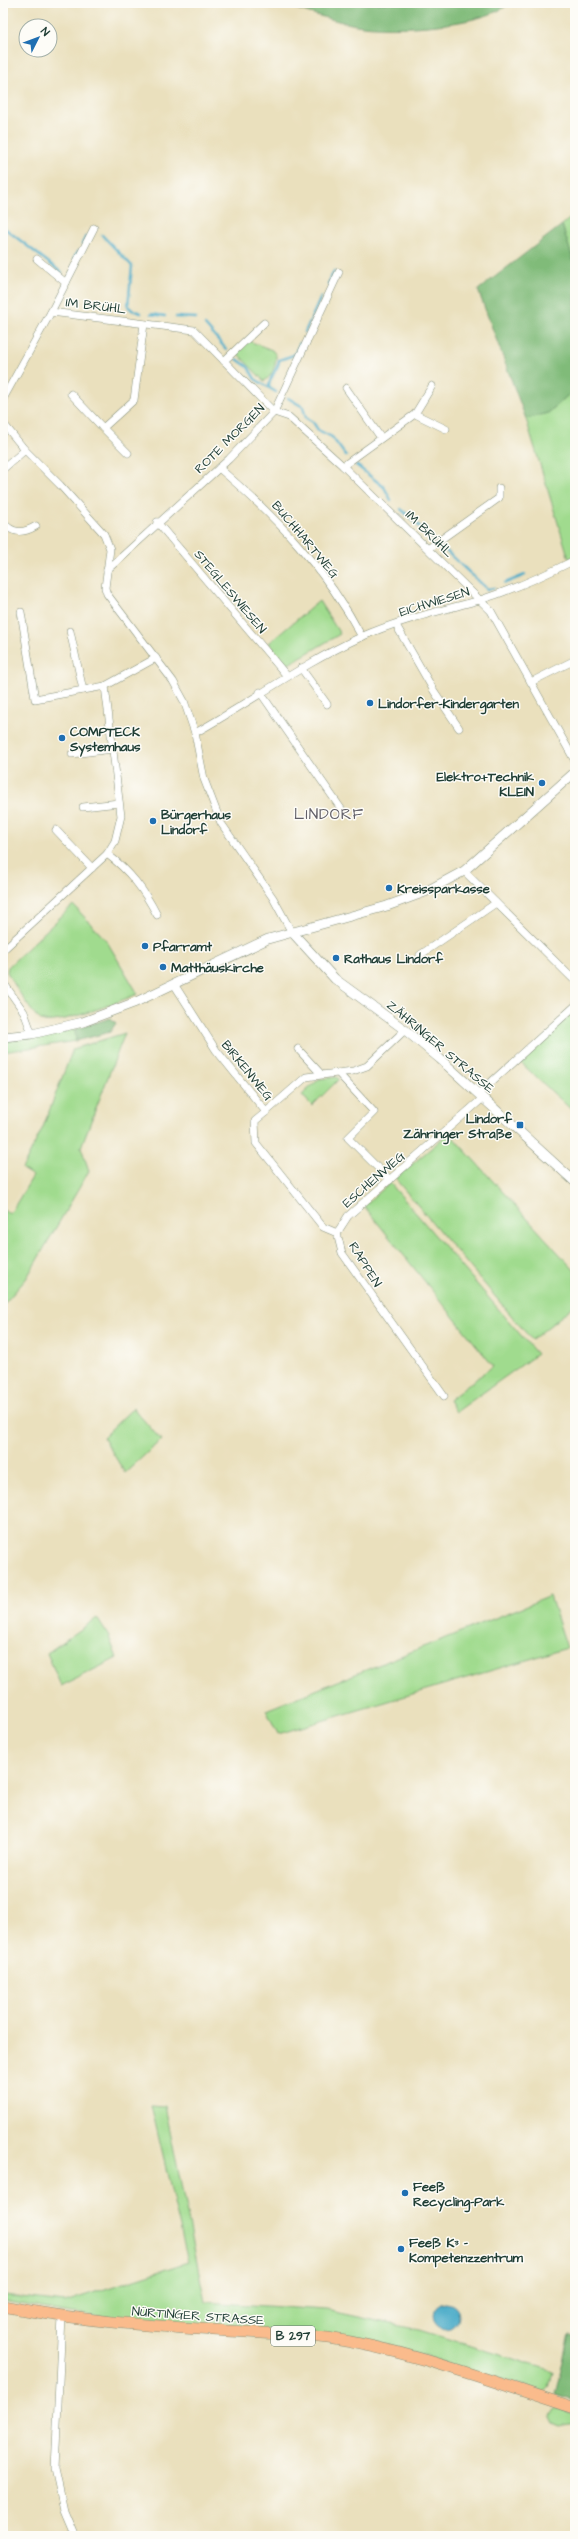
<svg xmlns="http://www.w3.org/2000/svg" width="578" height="2539" font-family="'Architects Daughter',sans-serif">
<rect width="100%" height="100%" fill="#fdfcf7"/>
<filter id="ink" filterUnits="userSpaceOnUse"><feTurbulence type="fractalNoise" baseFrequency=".025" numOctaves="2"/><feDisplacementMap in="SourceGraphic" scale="8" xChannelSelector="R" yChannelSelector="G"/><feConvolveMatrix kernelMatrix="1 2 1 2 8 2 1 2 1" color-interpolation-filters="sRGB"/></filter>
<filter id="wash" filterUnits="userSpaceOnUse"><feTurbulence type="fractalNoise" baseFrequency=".012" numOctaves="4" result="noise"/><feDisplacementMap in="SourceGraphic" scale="16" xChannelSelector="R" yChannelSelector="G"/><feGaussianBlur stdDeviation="0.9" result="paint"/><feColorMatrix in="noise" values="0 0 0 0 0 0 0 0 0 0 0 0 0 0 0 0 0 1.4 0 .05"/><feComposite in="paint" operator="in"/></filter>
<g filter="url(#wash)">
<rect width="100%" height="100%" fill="#eae0bd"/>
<g fill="#a0db8e" stroke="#608c61">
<path d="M575 214V266L562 225Z"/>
<path d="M249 341 272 350 276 355C276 365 273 376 264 381L237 353Z"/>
<path d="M575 389V556L569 559 526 419 548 413Z"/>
<path d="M319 601 340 634 287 665 269 643Z"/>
<path d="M73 905 106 940 138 994C122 1000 54 1028 41 1020 32 1015 13 982 7 972L8 967Z"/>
<path d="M575 1010V1113L519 1061Z"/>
<path d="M75 1029 76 1041 3 1052V1042Z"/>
<path d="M125 1033 81 1147 89 1171 26 1279 3 1305V1210L10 1214 33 1176 22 1169 43 1127 73 1049Z"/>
<path d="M336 1077 339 1079 312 1106 302 1095 319 1079Z"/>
<path d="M449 1133 575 1271V1305L532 1340 398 1182 397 1177Z"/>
<path d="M390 1183 537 1354 456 1412 449 1400 493 1366 364 1206Z"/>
<path d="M133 1408 161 1440 125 1473 103 1437Z"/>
<path d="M550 1596 567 1648 278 1734 266 1710Z"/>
<path d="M97 1618 109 1637 117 1658 61 1686 47 1653Z"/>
<path d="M151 2105 165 2106 205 2302 326 2310 419 2330 553 2371 549 2388 545 2392 372 2341 302 2332 142 2321 64 2312 3 2301V2295L65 2302 188 2262Z"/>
<path d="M556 2408 575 2414V2423L560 2426 553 2423 550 2417Z"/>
</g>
<g fill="#80bb79" stroke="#507c56">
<path d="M279 3H510C485 27 389 31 356 25 330 20 303 11 279 3Z"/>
<path d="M562 225 575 266V389L548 413 526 419 478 290Z"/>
<path d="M111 1018 116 1023 110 1032 76 1041 75 1029Z"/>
<path d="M569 2334 575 2335V2401L555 2395Z"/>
</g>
<circle fill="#48abc8" stroke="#34747e" cx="446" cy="2316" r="13"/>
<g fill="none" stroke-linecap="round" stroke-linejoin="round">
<g stroke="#48abc8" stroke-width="2.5">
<path d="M3 227 62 273"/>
<path d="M102 235 132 266 128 306 132 310 141 313"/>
<path d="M82 244 86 236"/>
<path d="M74 258 78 251"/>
<path d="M328 284 334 271"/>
<path d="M151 314 165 316"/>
<path d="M176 317 196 318"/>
<path d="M205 325 226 349"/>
<path d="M305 332 321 297"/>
<path d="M237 359 248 367 255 379 276 392"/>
<path d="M269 388C268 377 279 370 279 360L294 355 300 343"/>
<path d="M288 398 303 407 306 418 313 422 318 430 332 437 346 456"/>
<path d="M356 465 384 487 391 500"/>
<path d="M401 509 433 539"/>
<path d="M443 548 487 589 494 588"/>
<path d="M505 583 525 575"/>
</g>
</g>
</g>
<g filter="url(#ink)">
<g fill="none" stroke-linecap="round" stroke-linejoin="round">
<defs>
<g id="minor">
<path d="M37 259 66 283"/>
<path d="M51 312 94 228"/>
<path d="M224 361 264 323"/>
<path d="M346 388 381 438"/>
<path d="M71 394 103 428 134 400 144 324"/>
<path d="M3 399 51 312 194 330 274 412 289 417 343 466 491 611 575 761"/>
<path d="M415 414 432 386"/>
<path d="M3 423 25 450 60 485 104 534 110 549 105 588 107 594 173 681 184 701 195 733 204 779 221 823 273 898 291 931"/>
<path d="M103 428 128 453"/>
<path d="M343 466 415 414 446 429"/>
<path d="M219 468C276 517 327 570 362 637"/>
<path d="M3 469 25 450"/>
<path d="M3 522C13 535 24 533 36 526"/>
<path d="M157 522 287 676"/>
<path d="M429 548 499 498V488"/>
<path d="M107 570 229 459 274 412 339 272"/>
<path d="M21 612 35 699 105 686 156 658"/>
<path d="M396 625 434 691 459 728"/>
<path d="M70 631 83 690"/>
<path d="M301 668 327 704"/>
<path d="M531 682 575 660"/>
<path d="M260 692 344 813"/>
<path d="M195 733C251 702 302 664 361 637 399 620 440 611 480 600 512 590 545 575 575 560"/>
<path d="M72 754 113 749"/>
<path d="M83 807 119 803"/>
<path d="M56 830 92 868"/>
<path d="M107 854C130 871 144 890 157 915"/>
<path d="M464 871 575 981"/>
<path d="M3 950 107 854 115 841 121 816 105 686"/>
<path d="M420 955 496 903"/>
<path d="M3 982 24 1012 32 1034"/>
<path d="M174 984 216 1050 266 1112 306 1077 353 1071 367 1066 405 1030"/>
<path d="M298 1049 321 1074"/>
<path d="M338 1073 374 1112 348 1138 390 1180"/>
<path d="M478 1094 575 1006"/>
<path d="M266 1112 255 1121 256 1143 323 1227 337 1233"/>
<path d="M444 1396 342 1253 337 1233 348 1216 483 1098"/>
<path d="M62 2317 55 2469 64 2510 75 2536"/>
</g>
<g id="tertiary">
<path d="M291 931 335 979 405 1030 440 1059 575 1182"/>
<path d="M3 1037 32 1034 83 1022 136 1002 268 939 387 906 425 892 464 871 575 772"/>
</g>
<path id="primary" d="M3 2306C78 2321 152 2326 228 2331 261 2333 295 2334 328 2338 413 2351 493 2382 575 2408"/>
</defs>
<use href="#minor" stroke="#848e78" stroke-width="8"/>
<use href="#tertiary" stroke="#848e78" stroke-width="10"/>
<use href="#primary" stroke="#848e78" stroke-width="12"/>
<use href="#minor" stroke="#fff" stroke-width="7"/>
<use href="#tertiary" stroke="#fff" stroke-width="9"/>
<use href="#primary" stroke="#fabb8c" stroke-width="11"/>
</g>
</g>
<g fill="#1f6fb2" stroke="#fdfcf7" stroke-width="1.5">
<circle cx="370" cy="703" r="4"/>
<circle cx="62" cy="738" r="4"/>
<circle cx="542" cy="783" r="4"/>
<circle cx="153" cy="821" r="4"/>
<circle cx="389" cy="888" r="4"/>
<circle cx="145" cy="946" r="4"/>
<circle cx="336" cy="958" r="4"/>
<circle cx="163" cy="967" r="4"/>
<rect x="516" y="1121" width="8" height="8" rx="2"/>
<circle cx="405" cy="2193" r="4"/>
<circle cx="401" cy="2249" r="4"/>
</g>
<g text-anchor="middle" stroke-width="3" stroke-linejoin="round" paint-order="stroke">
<rect fill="#fdfcf7" stroke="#62766e" stroke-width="1" x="271" y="2326" width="44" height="20" rx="3"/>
<g font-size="12" font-weight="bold" fill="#1f3d34">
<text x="293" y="2340">B 297</text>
</g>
<g font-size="13" fill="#1f3d34" stroke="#fdfcf7">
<text transform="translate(96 305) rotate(7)" y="5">IM BRÜHL</text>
<text transform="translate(229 438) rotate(-45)" y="5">ROTE MORGEN</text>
<text transform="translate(430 533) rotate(44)" y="5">IM BRÜHL</text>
<text transform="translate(306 539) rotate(50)" y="5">BUCHHARTWEG</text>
<text transform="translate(231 591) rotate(50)" y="5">STEGLESWIESEN</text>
<text transform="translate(434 601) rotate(-17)" y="5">EICHWIESEN</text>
<text transform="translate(441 1046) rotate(40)" y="5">ZÄHRINGER STRASSE</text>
<text transform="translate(248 1070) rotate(51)" y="5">BIRKENWEG</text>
<text transform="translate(373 1179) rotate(-41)" y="5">ESCHENWEG</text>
<text transform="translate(366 1264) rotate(58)" y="5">RAPPEN</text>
<text transform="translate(198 2315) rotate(4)" y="5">NÜRTINGER STRASSE</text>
</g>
<g font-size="13" font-weight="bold" fill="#1f3d34" stroke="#fdfcf7" text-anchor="start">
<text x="378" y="708">Lindorfer-Kindergarten</text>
<text x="70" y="736">COMPTECK<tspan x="70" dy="15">Systemhaus</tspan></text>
<text x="534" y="781" text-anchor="end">Elektro+Technik<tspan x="534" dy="15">KLEIN</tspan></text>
<text x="161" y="819">Bürgerhaus<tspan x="161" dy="15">Lindorf</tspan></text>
<text x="397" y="893">Kreissparkasse</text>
<text x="153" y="951">Pfarramt</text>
<text x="344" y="963">Rathaus Lindorf</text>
<text x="171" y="972">Matthäuskirche</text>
<text x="512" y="1123" text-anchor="end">Lindorf<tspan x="512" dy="15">Zähringer Straße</tspan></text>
<text x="413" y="2191">Feeß<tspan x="413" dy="15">Recycling-Park</tspan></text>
<text x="409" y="2247">Feeß K³ -<tspan x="409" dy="15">Kompetenzzentrum</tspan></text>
</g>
<g font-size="15" letter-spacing="1" fill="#626068" stroke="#fdfcf7">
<text x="329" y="819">LINDORF</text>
</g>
</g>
<rect width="578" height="2539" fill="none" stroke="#fdfcf7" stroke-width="16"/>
<g transform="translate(38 38) rotate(48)"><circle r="19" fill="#fdfcf7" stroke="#a4b0a9"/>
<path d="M0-3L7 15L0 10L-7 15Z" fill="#1f6fb2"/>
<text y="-6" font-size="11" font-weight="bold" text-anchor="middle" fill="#1f3d34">N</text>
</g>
</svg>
